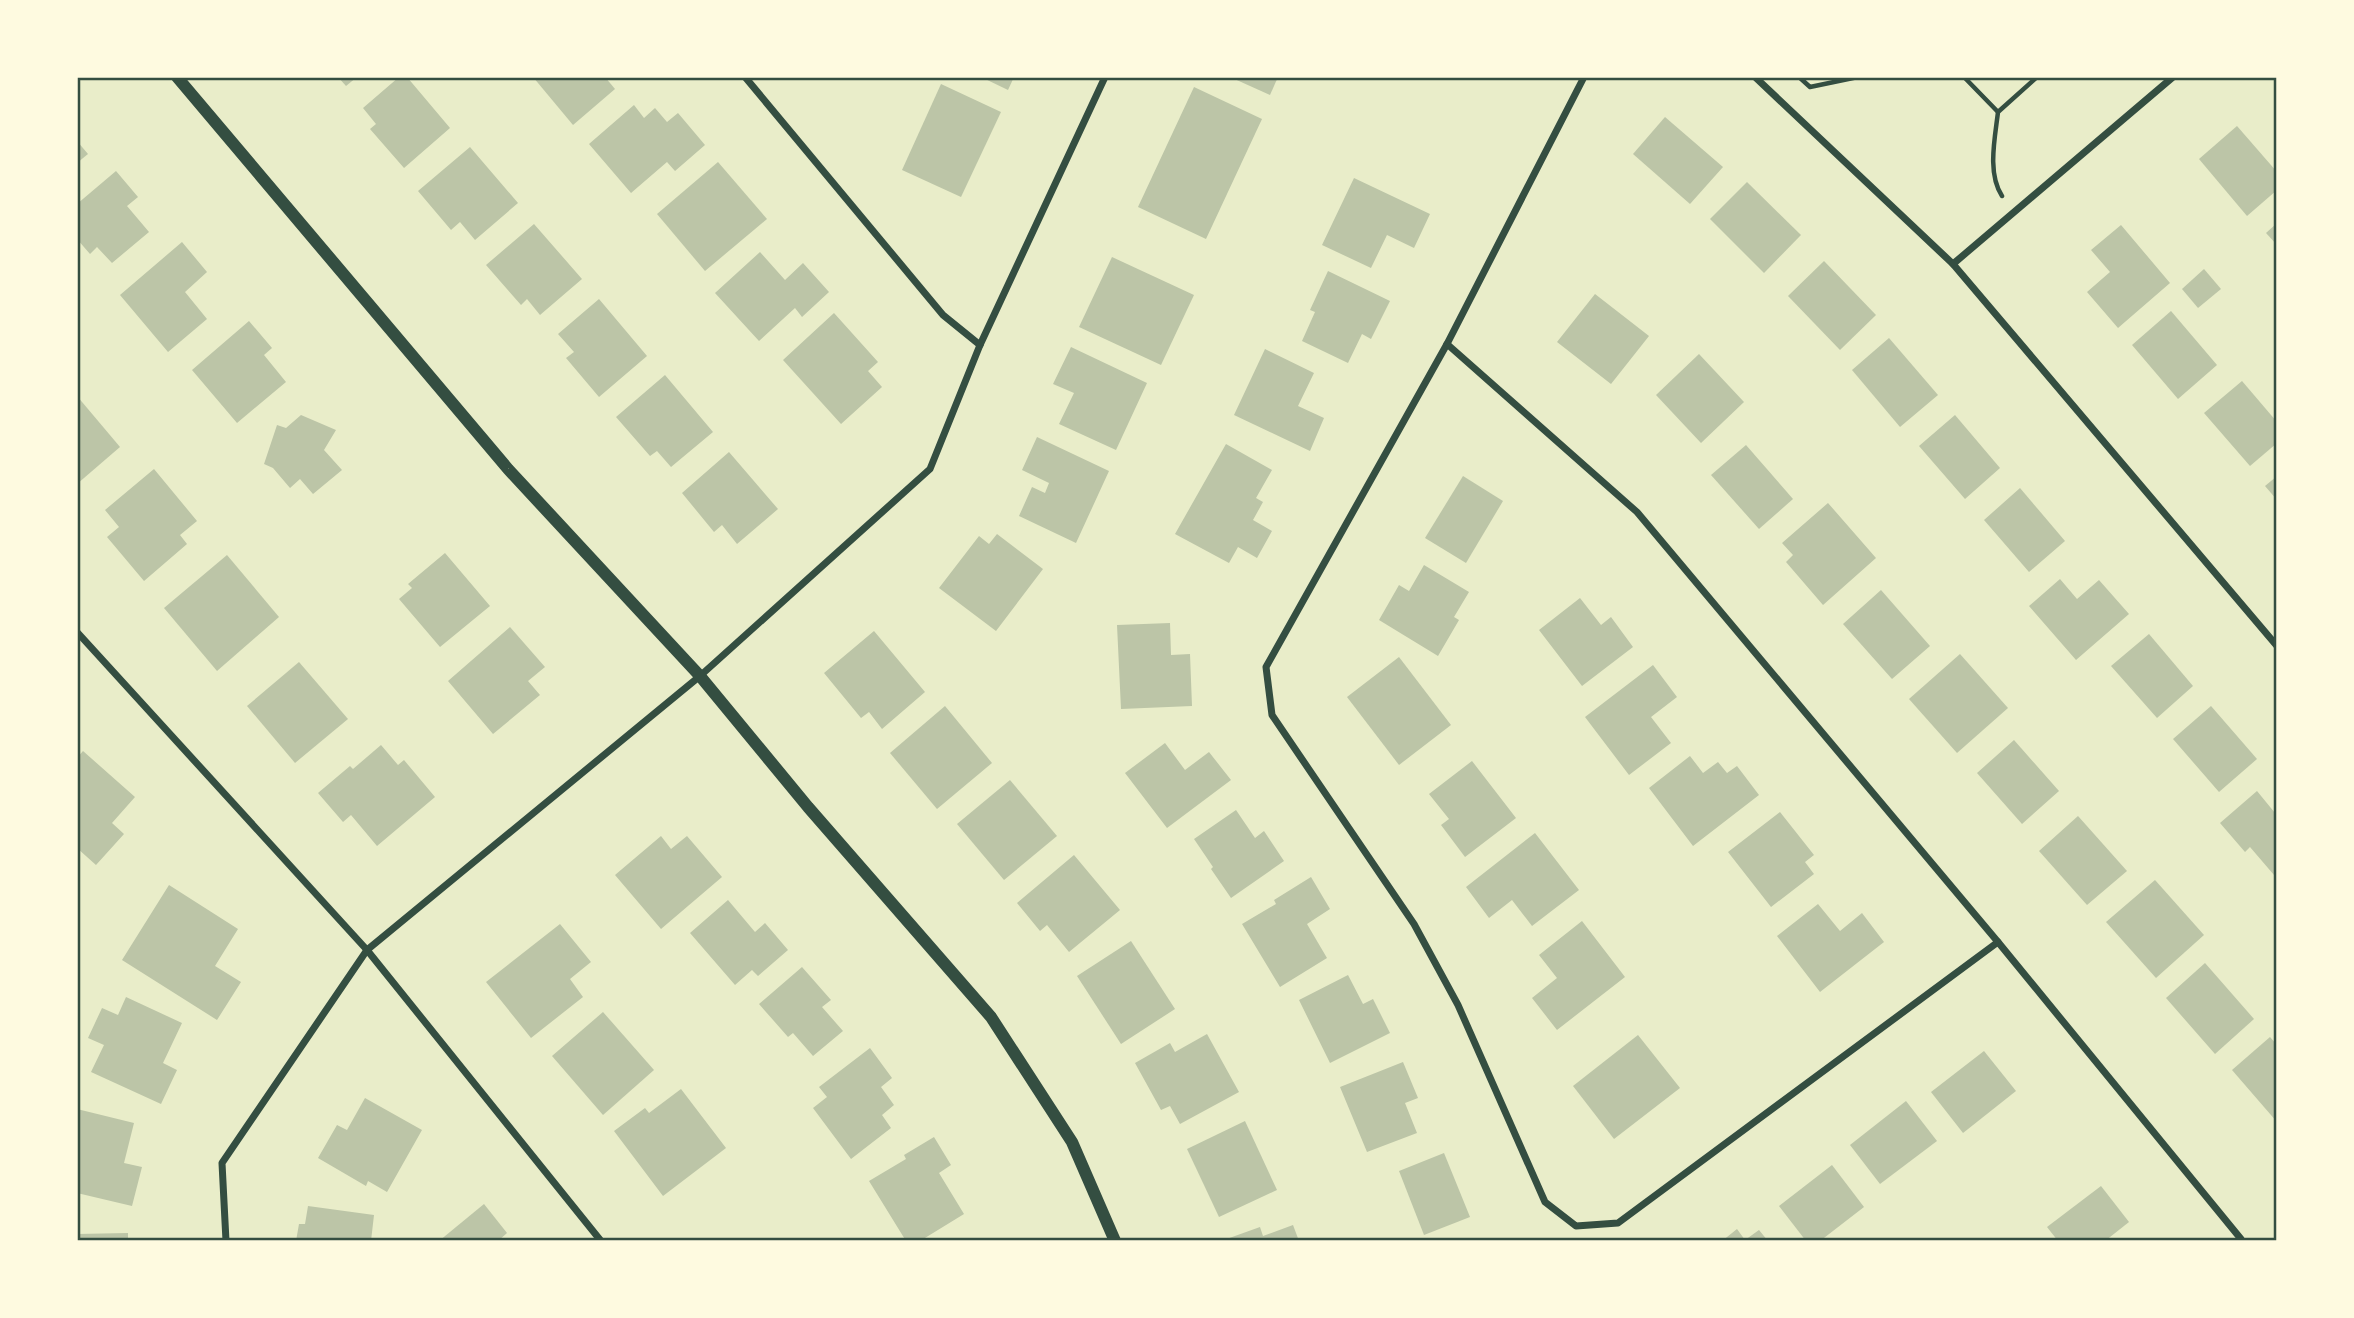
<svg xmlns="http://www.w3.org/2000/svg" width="2354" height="1318" font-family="'Noto Serif',serif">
<rect width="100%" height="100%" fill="#e9edc9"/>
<g fill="#bcc5a7">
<path d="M338 77H357L346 86Z"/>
<path d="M399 77H407L450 128 404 168 370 129 376 124 363 108Z"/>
<path d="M533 77H605L615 89 573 125Z"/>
<path d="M981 77H1014L1008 90Z"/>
<path d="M1230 77H1278L1270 95Z"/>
<path d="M941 84 1001 112 961 197 902 170Z"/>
<path d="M1194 87 1262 119 1206 239 1138 207Z"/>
<path d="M634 105 644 118 655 108 667 122 678 113 705 145 675 171 667 162 631 193 589 144Z"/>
<path d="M1665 117 1723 167 1690 204 1633 154Z"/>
<path d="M2237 126 2277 172V190L2247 216 2199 159Z"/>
<path d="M77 141 88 154 77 163Z"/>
<path d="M470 147 518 203 475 240 460 222 451 230 418 191Z"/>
<path d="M718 162 767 219 705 271 657 214Z"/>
<path d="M116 171 138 197 127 206 149 232 112 263 97 247 90 254 77 239V204Z"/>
<path d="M1354 178 1430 214 1414 248 1387 235 1371 268 1322 245Z"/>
<path d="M1747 182 1801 235 1764 273 1710 219Z"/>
<path d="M2277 223V245L2266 233Z"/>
<path d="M534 224 582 279 540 315 527 299 521 305 486 265Z"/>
<path d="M2121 225 2170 283 2118 328 2087 292 2110 272 2091 250Z"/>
<path d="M182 242 207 272 185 292 207 319 168 352 120 295Z"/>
<path d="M760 252 785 280 803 263 829 292 802 317 795 308 759 341 715 293Z"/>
<path d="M1112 257 1194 295 1161 365 1079 327Z"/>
<path d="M1824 261 1876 315 1840 350 1788 296Z"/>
<path d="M2204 269 2221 289 2198 308 2182 289Z"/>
<path d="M1328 271 1390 301 1371 339 1362 334 1348 363 1302 341 1315 312 1310 310Z"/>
<path d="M1595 294 1649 336 1611 384 1557 342Z"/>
<path d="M599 299 647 356 599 397 566 358 574 352 558 334Z"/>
<path d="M2171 311 2217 365 2178 399 2132 345Z"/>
<path d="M834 313 878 362 868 371 882 387 841 424 783 360Z"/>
<path d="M249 321 272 348 264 355 286 382 237 423 192 370Z"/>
<path d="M1889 338 1938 395 1900 427 1852 370Z"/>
<path d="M1071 347 1147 383 1116 450 1059 424 1074 393 1053 384Z"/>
<path d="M1265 349 1314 373 1298 406 1324 418 1310 451 1234 415Z"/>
<path d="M1699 354 1744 402 1701 443 1656 395Z"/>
<path d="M665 375 713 432 671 467 657 451 650 456 616 417Z"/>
<path d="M2242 381 2277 422V443L2250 466 2204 413Z"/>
<path d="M77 396 120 447 77 484Z"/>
<path d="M301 415 336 430 324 450 342 470 313 494 300 479 290 488 273 468 264 464 277 425 286 428Z"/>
<path d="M1955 415 2000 468 1965 499 1919 446Z"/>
<path d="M1037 437 1109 471 1076 543 1019 516 1032 487 1045 493 1049 483 1022 470Z"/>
<path d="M1226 444 1272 470 1256 498 1263 502 1253 520 1272 531 1257 558 1238 547 1229 563 1175 534Z"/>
<path d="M1746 445 1793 499 1759 529 1711 475Z"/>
<path d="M729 452 778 509 737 544 722 525 714 532 682 493Z"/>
<path d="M154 469 197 521 180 535 187 544 144 581 107 537 119 527 105 510Z"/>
<path d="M1463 476 1503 501 1466 563 1425 538Z"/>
<path d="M2277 476V500L2265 486Z"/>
<path d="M2020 488 2065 541 2029 572 1984 520Z"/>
<path d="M1828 503 1876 558 1823 605 1786 562 1793 555 1782 543Z"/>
<path d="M997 534 1043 569 996 631 939 588 979 536 989 544Z"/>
<path d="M445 553 490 606 440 647 399 599 412 588 408 584Z"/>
<path d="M227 555 279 617 217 671 164 608Z"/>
<path d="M1424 565 1469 592 1454 617 1459 620 1438 656 1379 620 1399 585 1409 591Z"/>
<path d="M2060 579 2077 599 2099 580 2129 614 2076 660 2029 606Z"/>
<path d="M1881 590 1930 646 1892 679 1843 624Z"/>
<path d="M1580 598 1601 625 1611 617 1633 647 1582 686 1539 630Z"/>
<path d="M1170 623 1171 655 1190 654 1192 706 1121 709 1117 625Z"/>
<path d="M510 627 545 667 528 681 540 695 493 734 448 681Z"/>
<path d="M874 631 925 692 882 729 869 712 861 718 824 673Z"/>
<path d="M2149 634 2193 686 2157 718 2111 666Z"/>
<path d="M1960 654 2008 708 1957 753 1909 699Z"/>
<path d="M1399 657 1451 725 1399 765 1347 697Z"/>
<path d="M299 662 348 719 295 763 247 706Z"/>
<path d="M1653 665 1677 697 1651 717 1671 743 1629 775 1585 717Z"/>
<path d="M945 706 992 763 937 809 890 753Z"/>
<path d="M2211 706 2257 759 2219 792 2173 739Z"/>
<path d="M2014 740 2059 791 2022 824 1977 773Z"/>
<path d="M1165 743 1185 770 1209 752 1231 780 1167 828 1125 773Z"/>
<path d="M381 745 398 765 404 760 435 797 377 846 351 815 343 822 318 793 350 766 353 769Z"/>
<path d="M83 751 135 797 112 823 124 834 96 865 77 848V758Z"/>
<path d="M1690 756 1703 773 1718 762 1727 773 1737 766 1759 795 1693 846 1649 788Z"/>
<path d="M1472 761 1516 818 1465 857 1441 825 1449 819 1429 794Z"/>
<path d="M1010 780 1057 836 1004 880 957 824Z"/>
<path d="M2257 791 2275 813 2277 812V872L2274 875 2250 847 2245 852 2220 823Z"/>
<path d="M1236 810 1255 838 1264 831 1284 861 1231 898 1211 869 1213 867 1194 839Z"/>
<path d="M1780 812 1814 855 1805 862 1814 874 1771 907 1728 852Z"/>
<path d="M2078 816 2127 871 2087 905 2039 851Z"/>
<path d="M1535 833 1579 890 1532 926 1512 900 1489 918 1466 887Z"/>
<path d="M661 836 671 849 687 836 722 877 661 929 615 875Z"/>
<path d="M1074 855 1120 910 1069 952 1047 925 1040 931 1017 903Z"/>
<path d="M1311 877 1330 909 1307 924 1327 958 1280 987 1242 924 1276 904 1274 900Z"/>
<path d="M2155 880 2204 935 2156 978 2106 922Z"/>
<path d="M169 885 238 929 215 966 241 982 217 1020 122 960Z"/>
<path d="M728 900 755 932 765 923 788 950 758 976 752 970 735 985 690 933Z"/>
<path d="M1818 904 1840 931 1862 913 1884 942 1820 992 1777 936Z"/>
<path d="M1582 921 1625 977 1557 1030 1532 998 1557 978 1539 955Z"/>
<path d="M560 924 591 962 570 979 583 997 531 1038 486 982Z"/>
<path d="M1131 941 1175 1009 1121 1044 1077 976Z"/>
<path d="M2205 963 2254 1019 2215 1054 2166 998Z"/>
<path d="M802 967 831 1000 822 1007 843 1031 813 1056 793 1033 788 1037 759 1004Z"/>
<path d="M1348 975 1363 1004 1373 999 1390 1033 1330 1063 1299 1000Z"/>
<path d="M126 997 182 1023 163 1063 177 1070 161 1104 91 1072 104 1045 88 1038 102 1008 118 1015Z"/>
<path d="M603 1012 654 1070 603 1115 552 1056Z"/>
<path d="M1207 1034 1239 1092 1180 1124 1170 1106 1161 1110 1135 1063 1170 1043 1175 1052Z"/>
<path d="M1638 1035 1680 1088 1614 1139 1573 1086Z"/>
<path d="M2270 1037 2277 1045V1122L2232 1070Z"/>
<path d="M870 1048 892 1078 881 1087 894 1105 882 1115 891 1128 851 1159 813 1108 827 1097 819 1087Z"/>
<path d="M1984 1051 2016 1091 1963 1133 1931 1092Z"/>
<path d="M1403 1062 1418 1098 1405 1103 1417 1133 1367 1152 1340 1087Z"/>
<path d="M681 1089 726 1148 663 1196 614 1131 645 1108 649 1113Z"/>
<path d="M365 1098 422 1130 387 1192 368 1181 366 1186 318 1158 337 1125 347 1130Z"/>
<path d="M1906 1101 1937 1141 1880 1184 1850 1145Z"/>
<path d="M77 1109 134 1123 124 1163 142 1167 132 1206 77 1193Z"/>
<path d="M1245 1121 1277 1190 1219 1217 1187 1149Z"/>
<path d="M934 1137 951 1165 939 1173 964 1214 920 1241H906L869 1181 906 1159 904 1155Z"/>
<path d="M1444 1153 1470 1217 1424 1235 1399 1171Z"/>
<path d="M1832 1165 1864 1207 1820 1241H1806L1779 1206Z"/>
<path d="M2101 1186 2129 1222 2105 1241H2058L2047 1227Z"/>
<path d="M484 1204 507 1233 498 1241H439Z"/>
<path d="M308 1206 374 1215 371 1241H296L299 1224H305Z"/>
<path d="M1293 1225 1299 1241H1221L1260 1227 1263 1236Z"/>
<path d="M1737 1229 1745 1240 1759 1230 1768 1241H1722Z"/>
<path d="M128 1233V1241H77V1234Z"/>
</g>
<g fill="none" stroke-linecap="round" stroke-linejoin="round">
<g stroke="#344e41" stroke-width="4.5">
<path d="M1799 77 1810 87 1858 77"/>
<path d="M1964 77 1998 112"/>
<path d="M2002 196C1987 173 1995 138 1998 112L2037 77"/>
</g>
<g stroke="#344e41" stroke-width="7">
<path d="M745 77 943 315 980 345"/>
<path d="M1584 77 1447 344 1266 667 1272 715 1414 924 1458 1005 1545 1202 1576 1226 1618 1223 1998 942"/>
<path d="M1755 77 1953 264 2277 646"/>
<path d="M1953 264 2173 77"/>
<path d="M1447 344 1637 512 1998 942 2241 1239 2238 1241"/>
<path d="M77 632 367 950 601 1241"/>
<path d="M226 1241 222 1163 367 950 700 676 930 469 980 345 1105 77"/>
</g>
<path stroke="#344e41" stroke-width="12" d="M177 77 508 469 700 676 808 807 991 1017 1072 1142 1115 1241"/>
</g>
<rect width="2354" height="1318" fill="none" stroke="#fefae0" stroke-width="158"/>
<rect x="79" y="79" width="2196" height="1160" fill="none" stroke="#344e41" stroke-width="2.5"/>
</svg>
